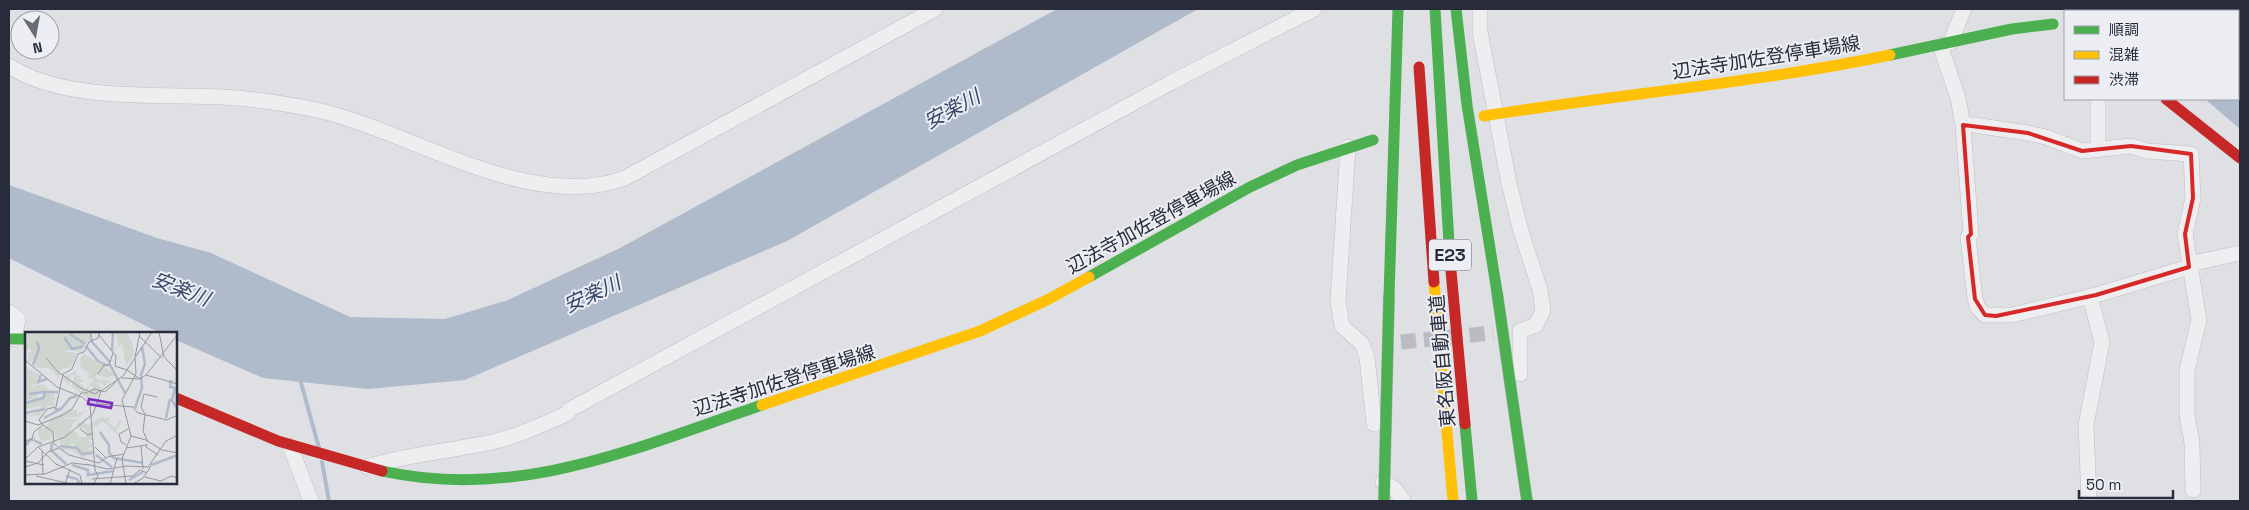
<svg xmlns="http://www.w3.org/2000/svg" width="2249" height="510" font-family="'Space Grotesk','Noto Sans JP',sans-serif">
<rect width="100%" height="100%" fill="#dfe0e3"/>
<g fill="#afbacb">
<path d="M1057 9H1198L787 241 465 380 368 389 263 378 176 340V334H162L152 329 9 258V185L157 238 211 253 350 317 445 319 508 300 620 248Z"/>
<path d="M2098 9H2209L2212 11H2101Z"/>
<path d="M2238 35 2240 37V129L2205 99H2238Z"/>
</g>
<g fill="none" stroke-linecap="round" stroke-linejoin="round">
<g stroke="#afbacb" stroke-width="4">
<path d="M300 379 319 448"/>
<path d="M322 462 329 501"/>
</g>
<path stroke="#babcc1" stroke-width="15" stroke-dasharray="15 8" stroke-linecap="butt" d="M1401 342 1493 333"/>
<defs>
<g id="street">
<path d="M1480 9V32L1509 183 1520 228 1540 290 1543 310 1536 325 1520 331V374"/>
<path d="M1950 43 1964 9"/>
<path d="M1940 45 1958 98 1963 125 1971 234 1968 237 1975 299 1978 308 1985 315H2012L2096 295 2189 267"/>
<path d="M9 66C64 102 159 94 223 97 256 99 289 104 321 111 411 132 531 213 625 178L935 9"/>
<path d="M1963 125H1974L2028 133 2046 137 2082 151 2131 146 2147 151 2191 154 2193 198 2185 234 2199 320 2187 370V415L2192 443 2193 490"/>
<path d="M1348 147 1338 301 1342 326 1362 344 1367 357 1374 424"/>
<path d="M2098 150V99"/>
<path d="M2189 264 2240 253"/>
<path d="M9 312 18 319 14 339"/>
<path d="M290 446 311 501"/>
<path d="M367 467C410 453 456 451 500 440 523 434 546 423 568 413L569 410 1170 83 1314 9"/>
<path d="M1383 482 1395 489 1403 501"/>
<path d="M2089 501 2086 425 2102 342 2090 296"/>
</g>
</defs>
<use href="#street" stroke="#bdbec1" stroke-width="16"/>
<use href="#street" stroke="#eeeef0" stroke-width="15"/>
<g stroke="#4caf50" stroke-width="11">
<path d="M1435 9 1450 260"/>
<path d="M1456 9 1467 105 1497 292"/>
<path d="M1890 55 2012 29 2053 24"/>
<path d="M1089 277 1250 187 1297 165 1373 140"/>
<path d="M1389 296 1398 9"/>
<path d="M9 339H26"/>
<path d="M1465 424 1472 501"/>
<path d="M382 471C519 501 635 448 762 405"/>
</g>
<g stroke="#ffc107" stroke-width="11">
<path d="M1484 116C1619 94 1756 83 1890 55"/>
<path d="M1434 282 1453 501"/>
<path d="M762 405 980 331 1047 300 1089 277"/>
</g>
<g stroke="#c62828" stroke-width="11">
<path d="M1419 67 1434 282"/>
<path d="M2166 99 2240 158"/>
<path d="M1450 260 1465 424"/>
<path d="M176 398 278 441 382 471"/>
</g>
<defs>
<g id="fast-bridge">
<path d="M1497 292 1527 501"/>
<path d="M1384 501 1389 296"/>
</g>
</defs>
<use href="#fast-bridge" stroke="#b1b3b8" stroke-width="12" stroke-linecap="butt"/>
<use href="#fast-bridge" stroke="#4caf50" stroke-width="11"/>
</g>
<path fill="none" stroke="#d62828" stroke-width="4" stroke-linejoin="round" d="M1963 125 2028 133 2082 151 2131 146 2191 154 2193 198 2185 234 2189 267 2096 295 1996 316 1985 315 1975 299 1968 237 1971 234Z"/>
<g text-anchor="middle" stroke-width="4" stroke-linejoin="round" paint-order="stroke">
<rect fill="#eceef3" stroke="#636672" stroke-width="1" x="1429" y="239.5" width="42" height="31" rx="4"/>
<g font-size="18" font-weight="bold" fill="#282c3a">
<text x="1450" y="261">E23</text>
</g>
<g font-size="19" fill="#282c3a" stroke="#eceef3">
<text transform="translate(1766 57) rotate(-9)" y="7">辺法寺加佐登停車場線</text>
<text transform="translate(1151 222) rotate(-29)" y="7">辺法寺加佐登停車場線</text>
<text transform="translate(1442 361) rotate(-95)" y="7">東名阪自動車道</text>
<text transform="translate(784 380) rotate(-18)" y="7">辺法寺加佐登停車場線</text>
</g>
<g font-size="20" font-style="italic" fill="#374769" stroke="#eceef3">
<text transform="translate(952 109) rotate(-28)" y="7">安楽川</text>
<text transform="translate(181 289) rotate(21)" y="7">安楽川</text>
<text transform="translate(592 294) rotate(-25)" y="7">安楽川</text>
</g>
</g>
<g transform="translate(25 332)">
<rect width="152" height="152" fill="#dfe0e3"/>
<path d="M0 0H61L66 7 57 15 58 18 52 20 49 17 51 15 39 20 52 21 46 35 36 37 34 46 24 36H11L10 28 3 30V22L7 19 4 16 2 20 0 14 5 8 0 11ZM90 0H102L108 13 109 24 101 33 97 11 89 21 94 12ZM59 22 74 32 80 30 81 36 90 43 82 46 71 43V47L87 49 79 54 75 51 78 49 71 51 77 55 71 66 63 64V66L46 54 50 43H46L44 53 37 47 51 39V43L57 45 52 47 59 48 56 51 51 49 59 54V59L63 54 64 59 69 55 64 53 69 47 63 46V43H66L56 35 55 27ZM3 36 17 45H12L11 51 4 55 18 52 25 59 14 61 12 66 19 65V61L29 62 30 68 24 70 28 69 30 73 22 74 15 83 2 84 19 78 14 74 0 77V71L11 67 0 68V40L4 38 0 37ZM45 77 52 78V82L61 78 55 84 38 87H53L47 92 45 101 50 99 54 105H61V97H53L52 93 49 96 53 91 62 86 59 91 64 93 78 84 79 87 85 85 82 89 90 96 93 90 96 88 97 89 90 101 81 91 76 90 71 95 67 93 68 98 64 103 68 102 67 108H63L67 111 65 113 70 114 62 117 70 119 71 122 63 119 66 122H61L59 126 45 117 38 119 35 115 40 116H49L48 110 44 115 38 114 39 110 35 114V107L31 106 29 100 26 99 28 104 24 108 16 109 13 103V96H20L25 89 17 91Z" fill="#ced6cf"/>
<path fill="none" stroke="#afbacb" stroke-width="2.5" d="M65 0 67 10 85 30M45 2 60 12M39 5 47 17 59 14M61 14 73 29 83 34M87 19 88 0M84 31 100 61M8 33 14 17 12 9M16 43 13 50 22 47M146 48 145 55 150 56 147 68 151 75M4 62 19 60M0 71 18 66 20 60H33M110 76 117 56 116 43 120 32 117 15M29 77H36L45 66 52 64M0 81 20 77M19 86 36 77M141 86 145 67M75 100 84 113V121M0 110 2 112 6 107 17 112M27 111 26 118 41 132M35 114 52 116 57 122 68 121M84 121 89 126 118 131M71 123 87 135M47 133 63 138V143L88 139M126 133 153 123M41 144 52 147 55 152M104 148 118 140"/>
<path fill="none" stroke="#96989f" stroke-width="1" d="M134 0 139 25 153 39M74 3 91 24 90 34 102 38M114 4 137 26M110 25 115 0M21 26 33 40 56 56 70 62 76 58M0 28 32 55 57 65 65 72 70 138 73 144 69 151M102 38 115 47 121 43 153 52M73 42 79 33H84L88 21M121 43 153 2M97 46 115 47M64 60 69 57 80 60 91 50M73 72 108 75 113 81 142 88 153 83M120 82 116 75 119 62 132 65M120 83 118 99 123 110M0 89 13 93 38 83 47 77 56 61H63M18 93 28 100 29 112 44 123 74 131 82 125 99 122M55 97 63 103 68 101M106 104 121 108 137 118 153 121M0 109 7 107 9 100 18 93 14 88 22 77 31 75 38 42 47 37 53 22 59 20 64 10 73 6 75 0M122 112 121 115 133 123M101 113 96 110 94 102 103 97M116 114 118 137M13 115 32 133M70 115 81 126M101 116 122 113M17 119 18 143M0 127 13 115 40 105 68 82 76 59 98 44 127 0M0 129 19 133M31 132 55 143 57 152M61 132 82 137 102 134 123 135 141 109 153 103M0 135 13 131 23 120 34 116M0 143 20 142 47 131 64 133M11 144 46 152M120 145 136 149 146 144 153 146M67 147 108 144 115 138 122 141M40 152 45 137M85 152 92 126M101 152 97 127 106 104 97 68 111 42 110 26M108 152 118 146 126 134"/>
<path fill="#7b2cbf" fill-opacity="0.15" stroke="#7b2cbf" stroke-width="2.5" d="M64 67 87 71 86 76 63 72Z"/>
<rect width="152" height="152" fill="none" stroke="#282c3a" stroke-width="2.5"/>
</g>
<rect width="2249" height="510" fill="none" stroke="#282c3a" stroke-width="20"/>
<rect x="2064" y="10" width="175" height="90" fill="#eceef3" stroke="#9ea0a9"/>
<rect x="2074" y="26" width="25" height="8" fill="#4caf50" stroke="#9ea0a9"/>
<text x="2109" y="35" font-size="15" fill="#282c3a">順調</text>
<rect x="2074" y="51" width="25" height="8" fill="#ffc107" stroke="#9ea0a9"/>
<text x="2109" y="60" font-size="15" fill="#282c3a">混雑</text>
<rect x="2074" y="76" width="25" height="8" fill="#c62828" stroke="#9ea0a9"/>
<text x="2109" y="85" font-size="15" fill="#282c3a">渋滞</text>
<g transform="translate(35 35) rotate(169)"><circle r="24" fill="#eceef3" stroke="#9ea0a9"/>
<path d="M0-4L9 19L0 12L-9 19Z" fill="#686b75"/>
<text y="-8" font-size="14" font-weight="bold" text-anchor="middle" fill="#282c3a">N</text>
</g>
<path d="M2079 490v8h94v-8" fill="none" stroke="#282c3a" stroke-width="2.5"/>
<text x="2086" y="490" font-size="15" fill="#282c3a" stroke="#eceef3" stroke-width="4" paint-order="stroke">50 m</text>
</svg>
